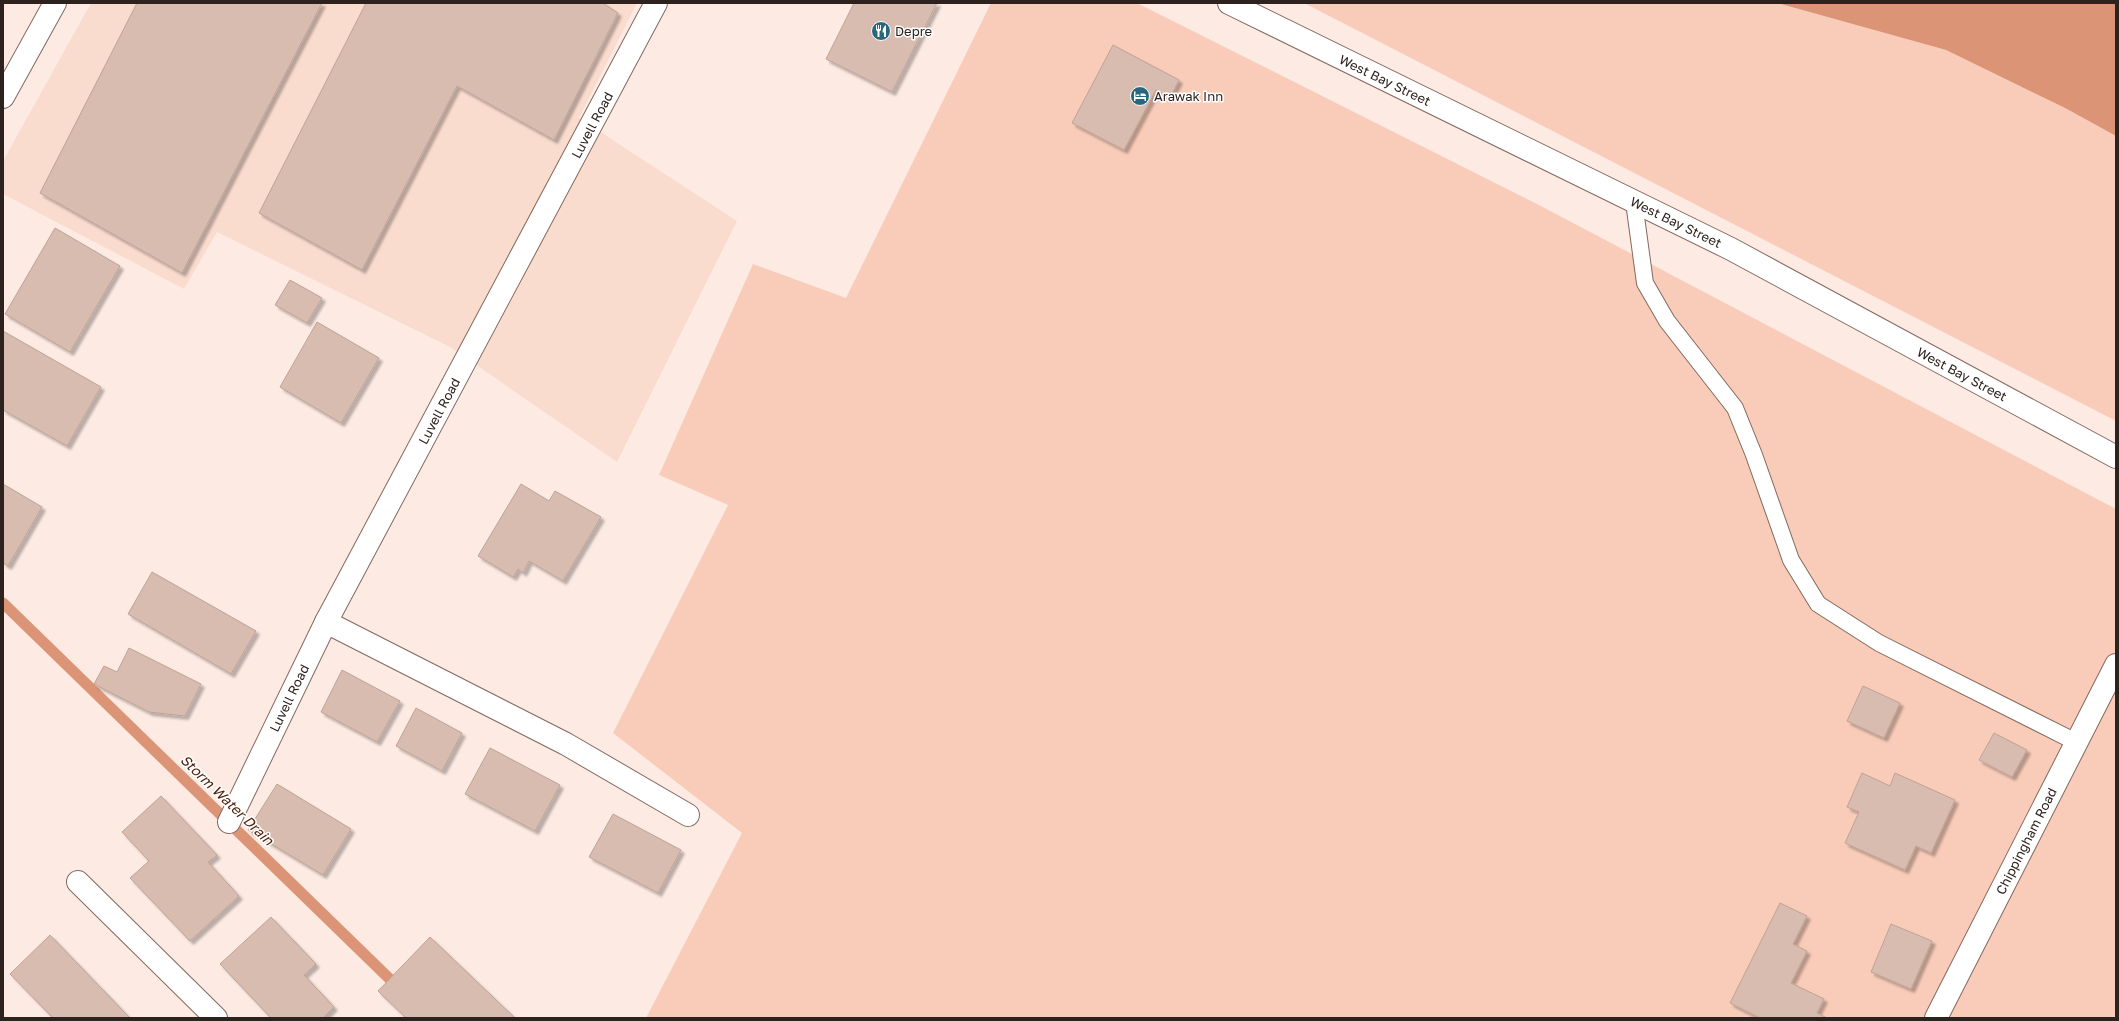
<svg xmlns="http://www.w3.org/2000/svg" width="2119" height="1021" font-family="'Golos Text',sans-serif">
<defs>
<filter id="shadow"><feDropShadow dx="3.5" dy="3.5" stdDeviation="1" flood-color="#0004"/></filter>
</defs>
<rect width="100%" height="100%" fill="#fdeae3"/>
<path fill="#fadccf" d="M91 3H637L579 118 737 221 617 462 450 347 217 232 184 289 3 194V161Z"/>
<g fill="#f9ccb9">
<path d="M991 3H1137L1537 204 2116 509V1018H646L742 833 613 733 728 505 659 475 753 264 846 298Z"/>
<path d="M1304 3H1777L1946 50 2065 108 2116 136V421Z"/>
</g>
<path fill="#db9576" d="M1777 3H2116V136L2065 108 1946 50Z"/>
<g fill="none" stroke-linecap="round" stroke-linejoin="round">
<path stroke="#db9576" stroke-width="11" d="M3 603 400 989"/>
</g>
<g fill="#d9bcb0" stroke="#bea296" filter="url(#shadow)">
<path d="M137 3H322L182 273 40 193Z"/>
<path d="M366 3H603L618 13 554 140 457 86 362 270 259 213Z"/>
<path d="M854 3H937L892 92 826 59Z"/>
<path d="M1113 45 1179 80 1170 98 1156 90 1124 150 1072 123Z"/>
<path d="M55 228 120 266 70 352 5 314Z"/>
<path d="M290 280 322 298 307 323 275 305Z"/>
<path d="M317 322 379 358 341 423 280 387Z"/>
<path d="M3 331 101 387 67 446 3 410Z"/>
<path d="M3 484 42 507 8 566 3 563Z"/>
<path d="M521 484 549 501 555 491 601 517 563 581 529 561 523 573 518 569 513 577 478 556Z"/>
<path d="M152 572 256 631 231 674 128 614Z"/>
<path d="M129 648 201 684 185 716 149 712 94 684 104 666 117 672Z"/>
<path d="M342 670 400 701 377 742 321 712Z"/>
<path d="M1863 686 1900 703 1884 738 1847 721Z"/>
<path d="M416 708 462 733 442 771 396 746Z"/>
<path d="M1994 733 2027 750 2012 777 1979 760Z"/>
<path d="M490 748 560 785 535 831 465 794Z"/>
<path d="M1862 773 1890 786 1895 773 1955 800 1931 853 1916 846 1905 870 1845 843 1859 812 1847 807Z"/>
<path d="M277 784 351 829 323 875 248 830Z"/>
<path d="M161 796 217 855 208 862 239 896 190 941 130 878 149 861 122 832Z"/>
<path d="M613 814 681 850 658 893 589 857Z"/>
<path d="M1780 903 1807 916 1793 944 1807 951 1791 983 1824 999 1817 1013 1827 1018H1760L1730 1003Z"/>
<path d="M271 917 316 964 304 975 334 1007 323 1018H271L220 964Z"/>
<path d="M1891 924 1932 941 1911 989 1871 972Z"/>
<path d="M50 935 130 1018H53L10 974Z"/>
<path d="M430 937 515 1018H406L378 991Z"/>
</g>
<g fill="none" stroke-linecap="round" stroke-linejoin="round">
<defs>
<path id="service" d="M1634 202 1645 283 1667 321 1735 408 1754 455 1791 560 1818 604 1879 643 2076 742"/>
<g id="minor">
<path d="M3 97 55 3"/>
<path d="M326 622 566 744 688 815"/>
<path d="M229 822 326 622 656 3"/>
<path d="M78 882 216 1018"/>
<path d="M1936 1018 2116 665"/>
</g>
<path id="trunk" d="M1229 3 1731 249 2116 457"/>
</defs>
<use href="#service" stroke="#83695e" stroke-width="18"/>
<use href="#minor" stroke="#83695e" stroke-width="24"/>
<use href="#trunk" stroke="#83695e" stroke-width="24"/>
<use href="#service" stroke="#fff" stroke-width="16"/>
<use href="#minor" stroke="#fff" stroke-width="22"/>
<use href="#trunk" stroke="#fff" stroke-width="22"/>
</g>
<defs>
<symbol id="restaurant-disc" viewBox="-11 -11 22 22"><circle r="9.5" fill="#29677d" stroke="#fff"/><path d="M-5-6h1v4h1v-4h1v4h1v-4h1v5L-1.5 .5V6h-2V.5L-5-1ZM5-6V6H3V1.5H1.5Q1.5-4 5-6Z" fill="#fff"/></symbol>
<symbol id="hotel-disc" viewBox="-11 -11 22 22"><circle r="9.5" fill="#29677d" stroke="#fff"/><path d="M-6-4.5h1.5V1H6V5H4.5V3h-9V5H-6ZM-4 0a1.8 1.8 0 1 1 3.6 0ZM.5 0V-2.5h3Q6-2.5 6 0Z" fill="#fff"/></symbol>
</defs>
<g fill-rule="evenodd">
<use href="#restaurant-disc" x="870" y="20" width="22" height="22"/>
<use href="#hotel-disc" x="1129" y="85" width="22" height="22"/>
</g>
<g text-anchor="middle" stroke-width="3" stroke-linejoin="round" paint-order="stroke">
<g font-size="13" fill="#2d221e" stroke="#fff" text-anchor="start">
<text x="895" y="36">Depre</text>
<text x="1154" y="101">Arawak Inn</text>
</g>
<g font-size="13" fill="#2d221e" stroke="#fff">
<text transform="translate(1385 80) rotate(26)" y="5">West Bay Street</text>
<text transform="translate(592 125) rotate(-62)" y="5">Luvell Road</text>
<text transform="translate(1676 222) rotate(26)" y="5">West Bay Street</text>
<text transform="translate(1962 374) rotate(28)" y="5">West Bay Street</text>
<text transform="translate(439 411) rotate(-62)" y="5">Luvell Road</text>
<text transform="translate(289 698) rotate(-64)" y="5">Luvell Road</text>
<text transform="translate(2026 841) rotate(-63)" y="5">Chippingham Road</text>
</g>
<g font-size="14" font-style="italic" fill="#4f220c" stroke="#fff">
<text transform="translate(227 800) rotate(44)" y="5">Storm Water Drain</text>
</g>
</g>
<rect width="2119" height="1021" fill="none" stroke="#2d221e" stroke-width="8"/>
</svg>
